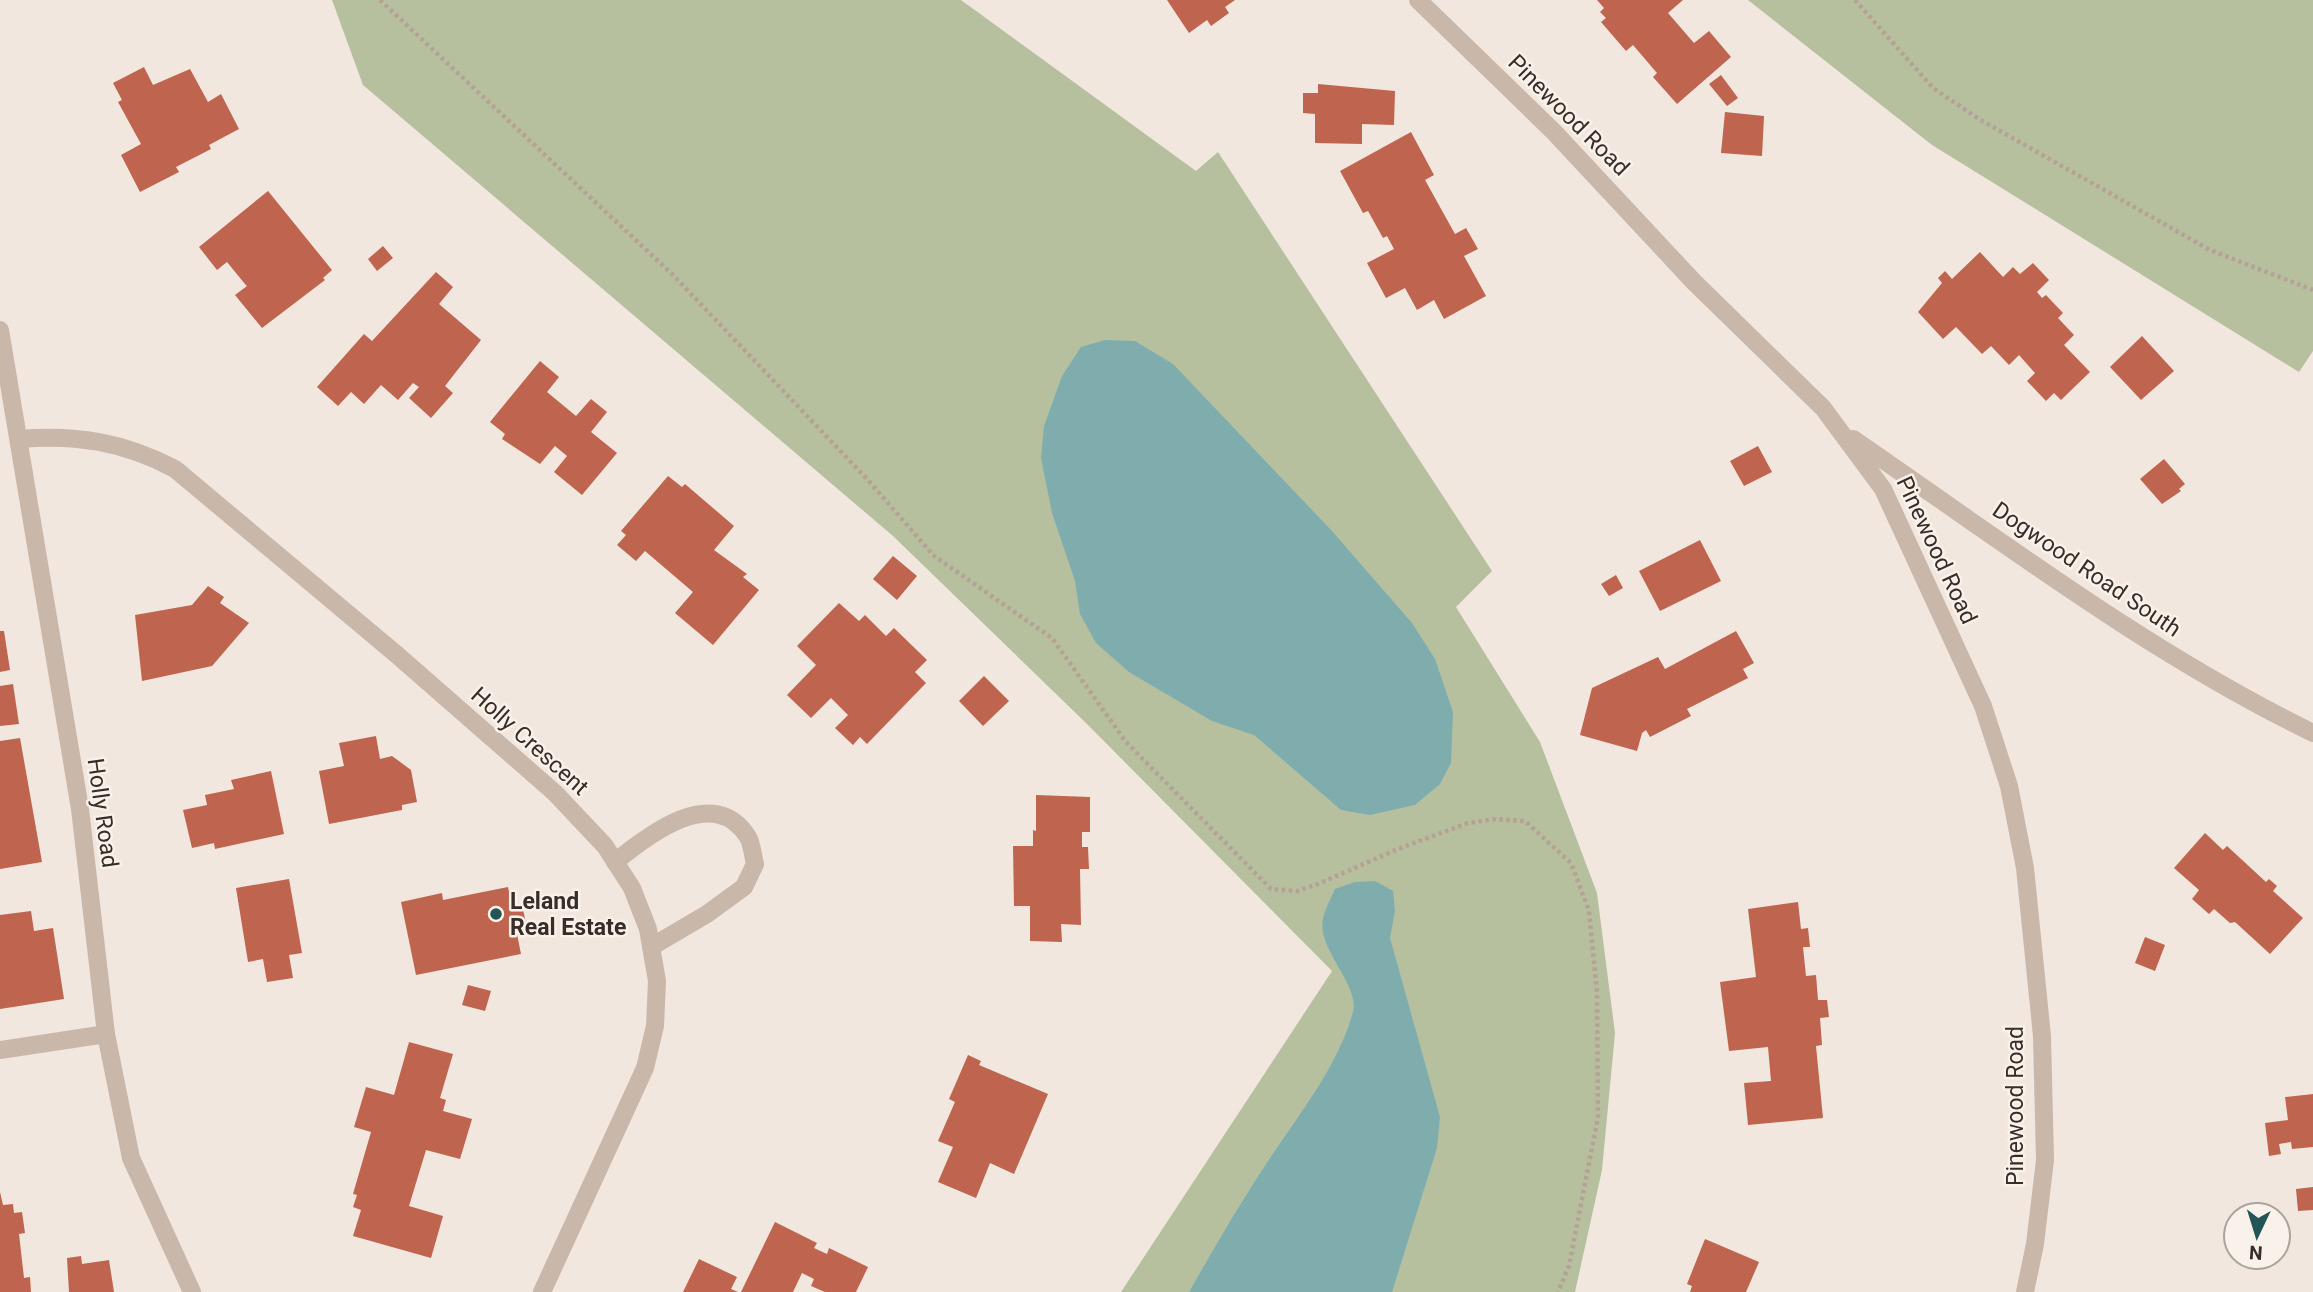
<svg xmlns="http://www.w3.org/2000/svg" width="2313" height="1292" font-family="Roboto,sans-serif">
<rect width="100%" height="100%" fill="#f1e7de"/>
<g fill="#b6c09f">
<path d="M332 0H961L1196 171 1218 152 1492 571 1456 607 1540 742 1597 893 1615 1033 1602 1170 1575 1292H1121L1332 971 1086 723 893 536 363 85Z"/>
<path d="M1748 0H2313V351L2299 372 1932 145Z"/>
</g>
<g fill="#7fadad">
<path d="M1105 340 1135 341 1173 364 1332 531 1412 623 1435 659 1453 712 1451 763 1440 784 1415 805 1370 815 1341 810 1254 735 1212 721 1129 672 1096 643 1080 614 1075 581 1052 513 1041 458 1044 426 1062 376 1081 347Z"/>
<path d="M1375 881 1393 891 1395 911 1390 938 1440 1117 1437 1148 1392 1292H1189C1211 1254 1233 1215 1257 1178 1289 1127 1337 1071 1353 1012 1360 985 1316 948 1323 919 1325 909 1331 898 1335 889L1355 882Z"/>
</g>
<g fill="#bf644e">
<path d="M1167 0H1235L1225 7 1229 13 1211 26 1207 20 1189 33Z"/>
<path d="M1597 0H1683L1668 13 1694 43 1709 31 1731 57 1677 104 1653 77 1657 73 1633 45 1626 51 1601 22 1606 18 1600 12 1604 8Z"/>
<path d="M144 67 153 85 190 69 208 102 221 94 239 129 209 145 211 149 176 167 179 172 140 192 121 155 141 144 118 102 122 100 113 83Z"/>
<path d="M1721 75 1738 98 1727 106 1709 84Z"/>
<path d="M1318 84 1395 91 1394 125 1362 124V144L1315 143V114L1303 113V93H1318Z"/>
<path d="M1725 112 1764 116 1762 156 1721 153Z"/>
<path d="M1411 132 1434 175 1425 180 1455 234 1466 228 1478 249 1464 256 1486 296 1444 319 1434 300 1417 310 1405 288 1386 298 1367 263 1394 249 1387 236 1383 238 1368 211 1363 213 1340 171Z"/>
<path d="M268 191 332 270 323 278 325 280 262 328 235 295 247 286 245 284 227 262 217 270 199 247Z"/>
<path d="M383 246 393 258 377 271 368 259Z"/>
<path d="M1980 252 2003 277 2013 267 2020 274 2033 263 2049 280 2037 292 2042 298 2046 295 2063 313 2058 318 2074 335 2064 345 2090 372 2061 400 2054 393 2046 401 2027 381 2035 373 2019 355 2009 365 1991 346 1982 354 1956 327 1943 339 1918 312 1942 283 1938 278 1945 271 1952 279Z"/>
<path d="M436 272 453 287 439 304 481 340 445 386 453 393 431 418 409 398 419 387 413 383 398 400 381 385 364 404 351 392 338 406 317 387 364 334 372 341Z"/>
<path d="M2142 336 2174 371 2141 400 2110 367Z"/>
<path d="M540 361 559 377 547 392 576 416 591 399 607 412 591 432 617 453 582 495 554 472 567 456 555 446 540 464 502 439 505 434 490 422Z"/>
<path d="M1758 446 1772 472 1744 486 1730 461Z"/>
<path d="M2164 459 2185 484 2179 489 2181 491 2162 504 2140 479Z"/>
<path d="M668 476 682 487 685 484 734 526 714 550 747 574 743 577 759 590 713 645 675 613 693 592 645 551 636 561 617 545 626 535 621 531Z"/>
<path d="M1700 540 1721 581 1660 611 1639 571Z"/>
<path d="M893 556 917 576 897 600 873 579Z"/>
<path d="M1616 575 1623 588 1609 596 1601 584Z"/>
<path d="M208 586 224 597 220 603 249 623 212 666 142 681 135 615 192 605Z"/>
<path d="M839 603 859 621 865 615 886 636 894 628 927 660 915 672 926 683 867 744 860 737 853 745 835 728 848 715 831 698 811 718 787 695 816 665 797 646Z"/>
<path d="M0 631H4L10 670 0 672Z"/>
<path d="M1736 631 1754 663 1743 669 1748 678 1687 709 1691 716 1650 737 1646 730 1642 733 1637 751 1580 735 1592 688 1658 657 1665 669Z"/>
<path d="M984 676 1009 701 983 726 959 701Z"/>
<path d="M13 684 19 724 0 726V686Z"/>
<path d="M376 736 380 759 392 756 411 770 417 802 402 805V810L329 824 319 771 344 766 339 743Z"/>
<path d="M20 738 42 862 0 869V741Z"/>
<path d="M271 771 284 834 215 849 214 843 192 848 183 810 207 805 205 795 234 789 231 780Z"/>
<path d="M1036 795 1090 797V832H1082V847H1088L1089 869H1080L1081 925 1061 924 1062 942 1030 941V906H1014L1013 846H1033V830L1036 831Z"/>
<path d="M2205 833 2223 850 2227 846 2266 882 2269 879 2277 886 2273 891 2303 918 2270 954 2235 922 2230 923 2214 909 2209 914 2192 899 2199 890 2174 868Z"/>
<path d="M289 879 302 953 289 955 293 978 267 982 263 959 248 962 236 888Z"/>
<path d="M508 887 512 907 522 905 528 932 517 934 521 954 416 975 401 902 442 893 443 900Z"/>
<path d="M1798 902 1801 929 1808 928 1810 947H1803L1806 976 1816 975 1818 1000H1827L1829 1017 1820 1018 1822 1045 1816 1046 1823 1118 1748 1125 1744 1083 1771 1081 1768 1047 1729 1051 1720 982 1756 977 1748 909Z"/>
<path d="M31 911 34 931 53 928 64 999 0 1009V915Z"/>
<path d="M2145 937 2165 945 2155 971 2135 963Z"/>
<path d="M468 985 491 991 485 1011 462 1005Z"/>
<path d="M409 1042 453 1054 440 1098 446 1100 443 1111 472 1119 460 1159 426 1150 409 1206 443 1216 431 1258 353 1236 361 1210 353 1207 357 1195 353 1194 371 1132 354 1127 366 1087 394 1095Z"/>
<path d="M968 1055 981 1061 979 1065 1048 1094 1014 1174 990 1163 976 1198 938 1182 953 1147 938 1141 955 1102 949 1099Z"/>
<path d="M2313 1094V1147L2292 1149 2291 1142 2279 1144 2281 1154 2269 1156 2265 1123 2288 1120 2285 1097Z"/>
<path d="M2313 1187V1210L2298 1211 2296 1189Z"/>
<path d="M0 1192 3 1205 13 1204 14 1213 22 1212 25 1233 19 1234 24 1278 30 1277 31 1292H0Z"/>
<path d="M775 1222 817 1243 814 1248 827 1254 829 1248 868 1267 856 1292H825L811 1286 814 1279 802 1273 793 1292H741Z"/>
<path d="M1705 1239 1759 1262 1746 1292H1690L1692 1286 1687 1284Z"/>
<path d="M81 1256 82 1264 109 1260 114 1292H69L67 1258Z"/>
<path d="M699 1259 737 1277 731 1289 738 1292H683Z"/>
</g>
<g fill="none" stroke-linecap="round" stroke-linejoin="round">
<g stroke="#b5a195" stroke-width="4.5" stroke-dasharray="3.5 3.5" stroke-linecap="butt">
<path d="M380 0 674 276 867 479 934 556 1052 638 1126 742 1271 889 1297 891 1318 884 1398 849 1468 823 1496 819 1525 821 1571 863 1589 911 1597 993 1598 1117 1569 1266 1558 1292"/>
<path d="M1855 0 1933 88 1979 119 2210 250 2313 290"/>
</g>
<g stroke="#c9b7aa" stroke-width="18">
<path d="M1418 0 1554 132 1694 282 1823 408 1883 489 1983 706 2009 786 2025 868 2042 1036 2045 1160 2035 1244 2025 1292"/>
<path d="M19 439C76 434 124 442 175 469L396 654 555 793 605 846 632 888 648 929 657 981 655 1026 645 1068 542 1292"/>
<path d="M1853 439C2003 542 2149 653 2313 733"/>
<path d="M615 862C648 835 714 783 748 837 752 844 753 856 755 864L744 887 707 914 651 947"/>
<path d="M0 1050 106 1034"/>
</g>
<path stroke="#c9b7aa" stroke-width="18" d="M0 330 80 809 106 1034 131 1158 192 1292"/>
</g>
<circle fill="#215556" stroke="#f9f2ea" stroke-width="2.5" cx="496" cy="914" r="7"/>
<g text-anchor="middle" stroke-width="5" stroke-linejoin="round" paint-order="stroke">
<g font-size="23" fill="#372d29" stroke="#f9f2ea">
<text transform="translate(1569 115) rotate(45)" y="8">Pinewood Road</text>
<text transform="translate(1937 550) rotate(65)" y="8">Pinewood Road</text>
<text transform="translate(2087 569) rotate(34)" y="8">Dogwood Road South</text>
<text transform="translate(530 741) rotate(42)" y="8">Holly Crescent</text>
<text transform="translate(103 813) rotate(82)" y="8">Holly Road</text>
<text transform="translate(2015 1106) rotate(-90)" y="8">Pinewood Road</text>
</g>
<g font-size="23" font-weight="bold" fill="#372d29" stroke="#f9f2ea" text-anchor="start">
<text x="510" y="909">Leland<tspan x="510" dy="26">Real Estate</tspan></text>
</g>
</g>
<g transform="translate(2257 1236) rotate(184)"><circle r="33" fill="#f9f2ea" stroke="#aba39d" stroke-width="2"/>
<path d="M0-5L12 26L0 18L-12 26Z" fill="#215556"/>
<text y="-10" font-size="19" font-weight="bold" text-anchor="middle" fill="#372d29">N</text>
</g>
</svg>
